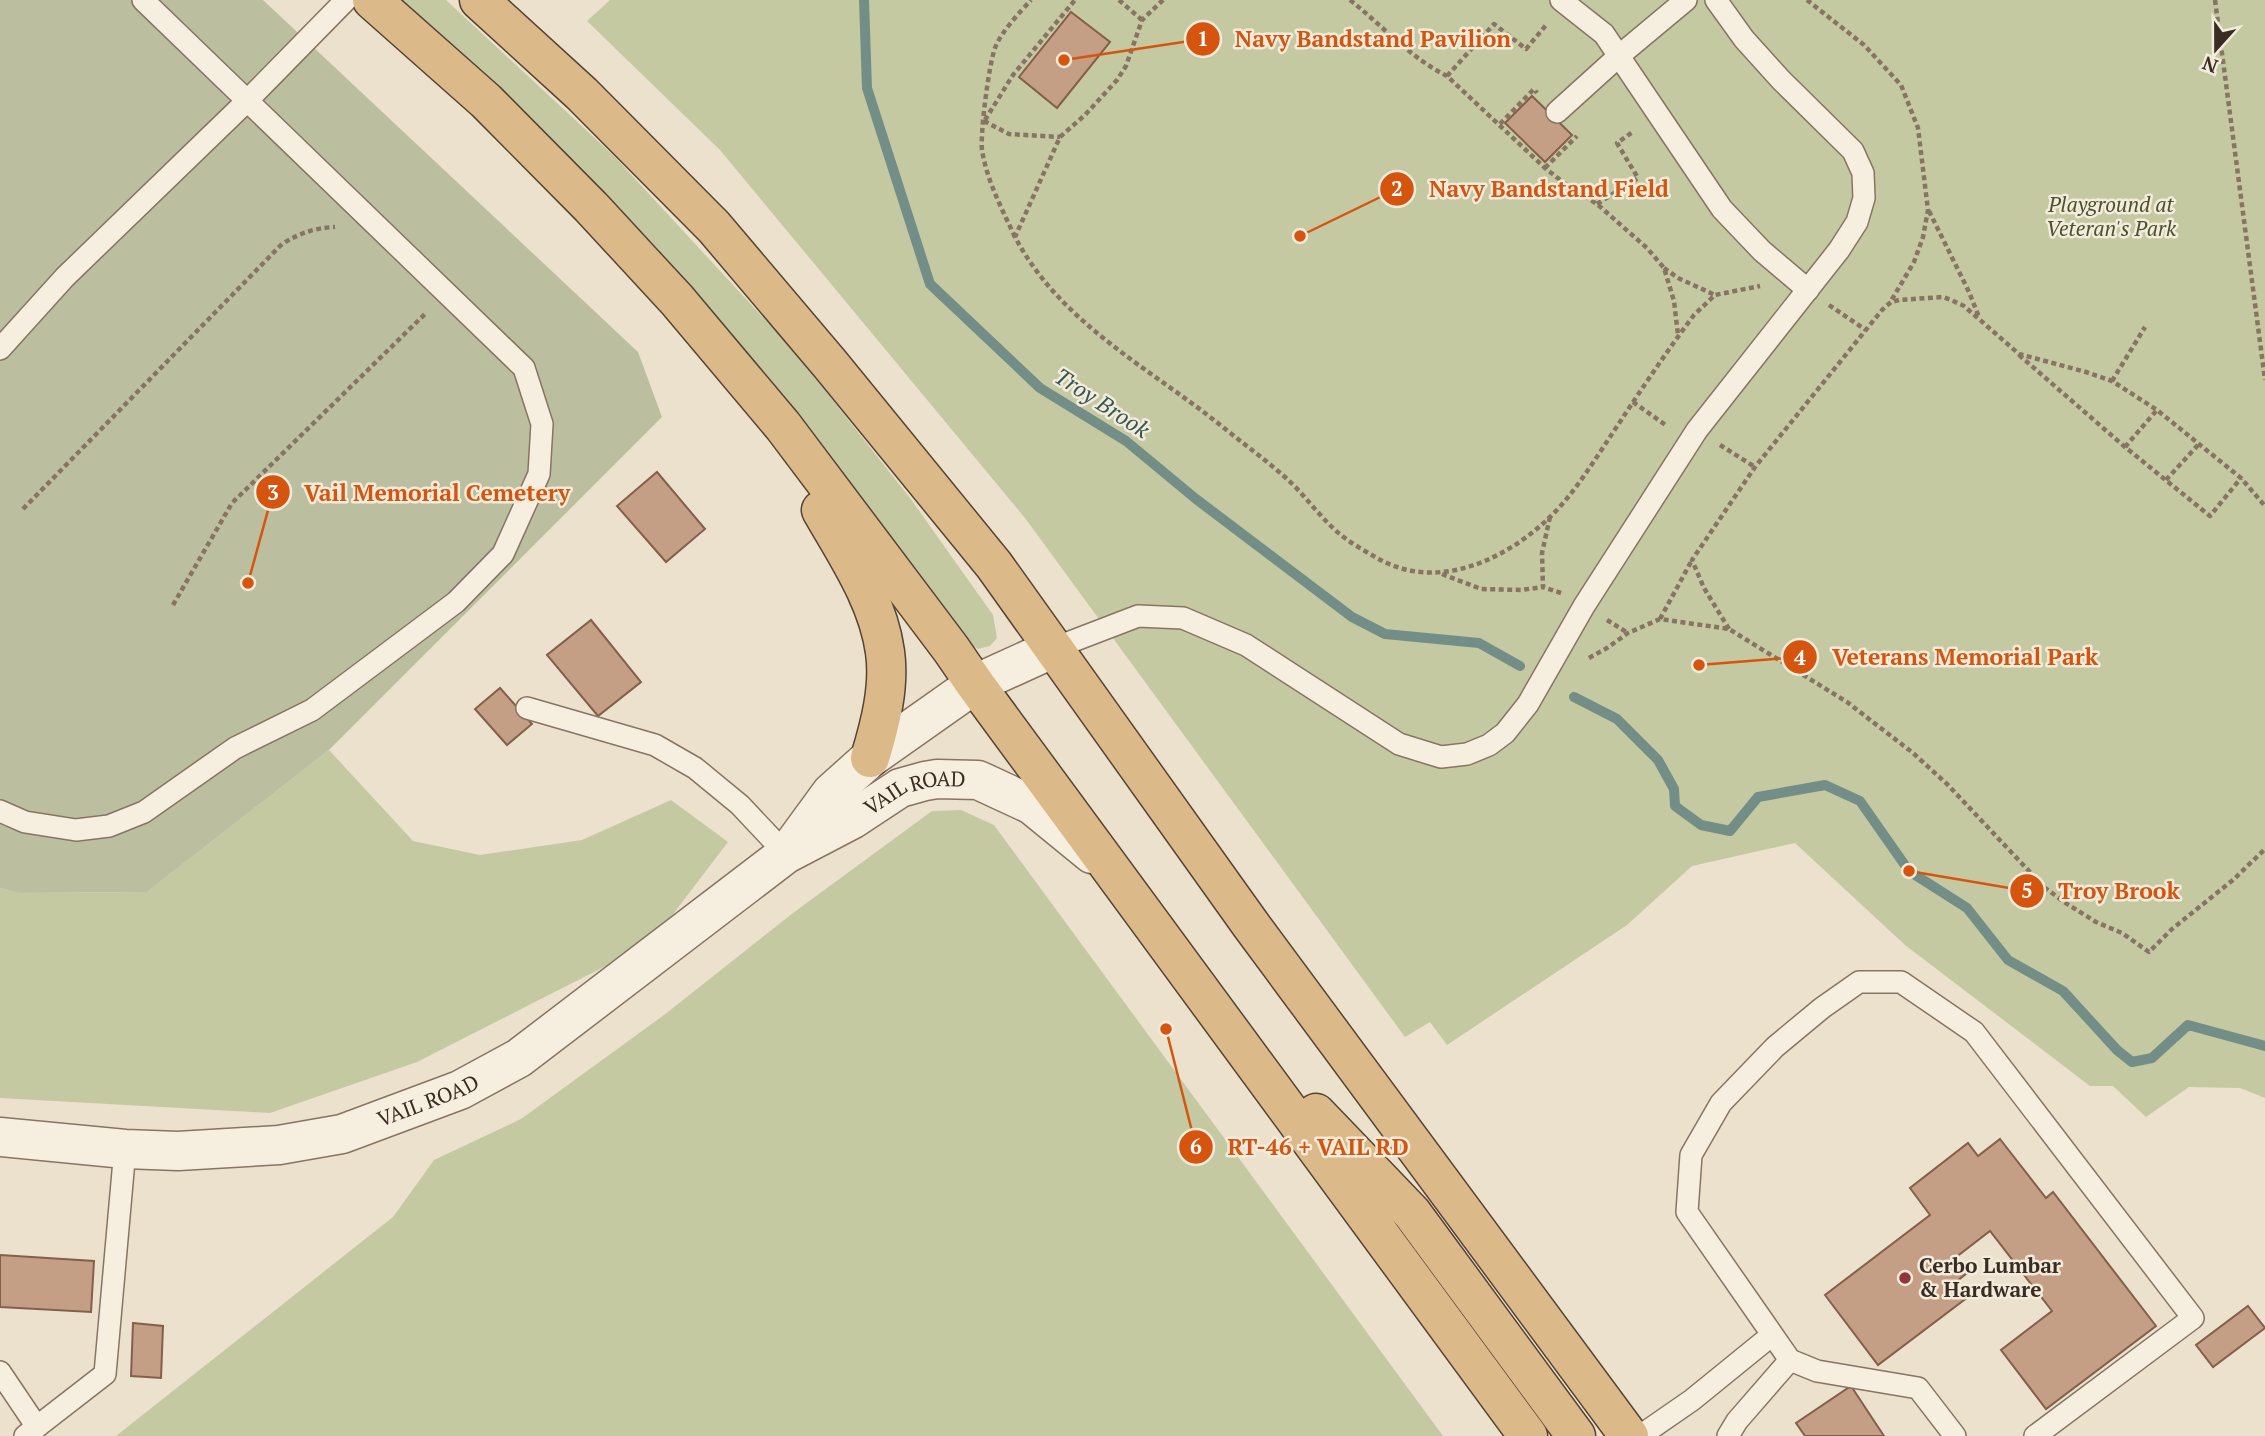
<svg xmlns="http://www.w3.org/2000/svg" width="2265" height="1436" font-family="'PT Serif',serif">
<rect width="100%" height="100%" fill="#ebe1cc"/>
<g fill="#c5c9a1">
<path d="M402 0H446L614 156 794 351 910 498 993 615 997 638 990 646 978 649 967 643 596 186Z"/>
<path d="M610 0H2265V1098L2240 1088 2189 1087 2146 1117 2113 1086H2090L1905 945 1795 843 1692 866 1627 925 1447 1045 1430 1022 1405 1037 1025 518 720 150 587 21Z"/>
<path d="M329 750 413 841 480 855 582 840 671 800 728 842 651 943 417 1062 270 1113 0 1098V888L21 893 147 892Z"/>
<path d="M961 810 994 825 1443 1436H116L393 1217 434 1160 521 1119 664 1015 793 913 932 811Z"/>
</g>
<path fill="#bcbf9f" d="M0 0H263L638 352 662 417 329 750 147 892 20 893 0 888Z"/>
<g fill="none" stroke-linecap="round" stroke-linejoin="round">
<g stroke="#738e87" stroke-width="10">
<path d="M864 0 867 88 930 284 1040 388 1126 441 1196 499 1352 617 1385 634 1479 643 1520 666"/>
<path d="M1574 697 1617 719 1658 760 1674 789 1675 806 1701 825 1730 831 1758 797 1825 785 1860 801 1909 871 1967 908 2008 960 2063 991 2117 1050 2132 1062 2152 1058 2188 1025 2265 1046"/>
</g>
</g>
<g fill="#c59e86" stroke="#845f4a" stroke-width="2">
<path d="M1071 12 1110 42 1057 108 1019 77Z"/>
<path d="M1532 96 1572 135 1545 162 1505 123Z"/>
<path d="M657 472 705 529 666 562 617 506Z"/>
<path d="M591 620 641 682 598 716 547 655Z"/>
<path d="M500 688 532 724 507 745 475 709Z"/>
<path d="M2000 1139 2046 1198 2053 1192 2156 1326 2046 1409 2001 1350 2052 1311 1990 1231 1955 1258 1967 1273 1956 1282 1968 1297 1878 1365 1825 1295 1930 1215 1910 1188 1968 1143 1978 1156Z"/>
<path d="M0 1255 94 1261 91 1312 0 1307Z"/>
<path d="M2248 1306 2265 1328 2213 1367 2196 1345Z"/>
<path d="M133 1323 163 1326 161 1378 131 1376Z"/>
<path d="M1851 1386 1884 1436H1805L1796 1423Z"/>
</g>
<g fill="none" stroke-linecap="round" stroke-linejoin="round">
<defs>
<g id="service">
<path d="M1561 0 1604 34 1722 209 1762 251 1808 290"/>
<path d="M1557 112 1620 55 1686 0"/>
<path d="M0 349 65 277 247 101 346 0"/>
<path d="M1052 649 1138 616 1183 618 1246 645 1399 744 1441 757 1467 754 1489 745 1505 733 1528 704 1584 606 1697 430 1839 250 1857 222 1864 198 1863 173 1853 151 1781 80 1744 39 1716 0"/>
<path d="M527 708 655 745 695 768 740 805 786 854"/>
<path d="M0 811 25 822 76 830 109 826 144 812 235 748 312 710 456 602 503 554 539 474 542 424 524 368 143 0"/>
<path d="M0 1372 37 1427"/>
<path d="M25 1436 105 1374 125 1149"/>
<path d="M1640 1436 1692 1400 1772 1335"/>
<path d="M1728 1436 1737 1421 1790 1360"/>
<path d="M1955 1436 1918 1388 1817 1371 1790 1360 1687 1212 1691 1155 1721 1103 1775 1047 1822 1008 1859 982H1901L1974 1032 2193 1318 2035 1436"/>
</g>
<g id="tertiary">
<path d="M793 845 831 793 870 758 975 684 1052 649"/>
<path id="s1" d="M0 1137 125 1149 178 1151 279 1145 342 1134 460 1090 519 1058 786 854 853 819 900 788 925 781 937 779 978 780 1032 805 1092 854"/>
</g>
<g id="trunk">
<path d="M372 0 486 101 591 207 677 300 783 426 951 649 975 684 1528 1436"/>
<path d="M479 0 582 94 714 227 830 364 994 565 1251 925 1629 1436"/>
<path d="M821 510C846 554 878 600 885 652 890 687 880 725 870 758"/>
<path d="M1316 1113 1412 1213 1576 1436"/>
</g>
</defs>
<use href="#service" stroke="#877462" stroke-width="24"/>
<use href="#tertiary" stroke="#877462" stroke-width="41"/>
<use href="#trunk" stroke="#564335" stroke-width="41"/>
<g stroke="#877462" stroke-width="4.5" stroke-dasharray="5 3.5" stroke-linecap="butt">
<path d="M1119 0 1142 20"/>
<path d="M1163 0 1142 20 1126 66 1117 80 1085 115 1060 137 1015 237C1061 324 1150 368 1224 428 1245 445 1266 460 1286 478 1305 495 1322 520 1341 535 1352 544 1365 551 1377 558 1436 592 1504 561 1549 518 1573 495 1592 464 1610 437 1637 396 1664 355 1694 315L1715 295 1760 286"/>
<path d="M1350 0C1383 26 1409 57 1447 76L1545 168 1568 186 1597 204 1647 248 1664 268 1674 301 1678 335"/>
<path d="M1807 0 1864 45 1901 85 1918 128 1928 210 1923 237 1914 262 1891 301"/>
<path d="M2215 0 2265 380"/>
<path d="M1447 76 1494 24 1526 49 1547 24"/>
<path d="M985 120 1013 75 1075 0"/>
<path d="M984 121 1009 134 1060 137"/>
<path d="M1500 124 1534 89 1537 93"/>
<path d="M1545 168 1577 136"/>
<path d="M1597 204 1638 178 1617 143 1634 131"/>
<path d="M1929 211 1969 292 1979 317"/>
<path d="M1015 237C1002 209 987 181 982 150 980 133 989 64 995 48 1001 32 1020 12 1031 0"/>
<path d="M1664 268 1678 278 1715 295"/>
<path d="M1829 305 1866 330"/>
<path d="M2019 355 2125 447 2210 516 2241 478"/>
<path d="M2112 381 2145 327"/>
<path d="M1633 402 1667 426"/>
<path d="M1720 445 1755 467"/>
<path d="M2125 447 2156 411"/>
<path d="M2166 480 2198 445"/>
<path d="M23 509 282 244C300 233 314 228 335 227"/>
<path d="M1550 517 1542 553 1543 587 1561 593"/>
<path d="M1442 574 1481 589 1521 590 1543 587"/>
<path d="M173 605 232 503 426 313"/>
<path d="M1660 619 1692 560"/>
<path d="M1607 620 1628 633"/>
<path d="M1729 629 1704 588 1692 560 1755 467 1882 310 1891 302 1899 300 1943 297 1951 300 1964 306 2019 354 2086 372 2112 381 2157 410 2241 478 2265 506"/>
<path d="M1589 658 1607 648 1628 633 1660 619 1729 629 1847 702 1913 753 1948 785 2044 887 2064 902 2096 922 2122 933 2149 952 2172 929 2233 880 2265 849"/>
</g>
<use href="#service" stroke="#f6efdf" stroke-width="21"/>
<use href="#tertiary" stroke="#f6efdf" stroke-width="38"/>
<use href="#trunk" stroke="#dcb988" stroke-width="38"/>
</g>
<circle fill="#90373b" stroke="#f3ebdb" stroke-width="2.5" cx="1905" cy="1278" r="7"/>
<g text-anchor="middle" stroke-width="5" stroke-linejoin="round" paint-order="stroke">
<g font-size="21" font-style="italic" fill="#4b532c" stroke="#f3ebdb">
<text x="2111" y="212">Playground at<tspan x="2111" dy="24">Veteran's Park</tspan></text>
</g>
<g font-size="21" fill="#392d23" stroke="#f3ebdb">
<text dy="7" stroke="none"><textPath href="#s1" startOffset="1018">VAIL ROAD</textPath></text>
<text dy="7" stroke="none"><textPath href="#s1" startOffset="436">VAIL ROAD</textPath></text>
</g>
<g font-size="21" font-weight="bold" fill="#392d23" stroke="#f3ebdb" text-anchor="start">
<text x="1919" y="1273">Cerbo Lumbar<tspan x="1919" dy="24">&amp; Hardware</tspan></text>
</g>
<g font-size="23" font-style="italic" fill="#345754" stroke="#f3ebdb">
<text transform="translate(1102 403) rotate(33)" y="8">Troy Brook</text>
</g>
</g>
<path fill="none" stroke="#d6550e" stroke-width="2.5" d="M1064 60L1203 39M1300 236L1397 189M248 583L273 492M1699 665L1800 657M1909 871L2027 891M1166 1029L1196 1147"/>
<g fill="#d6550e" stroke="#f3ebdb" stroke-width="2.5">
<circle cx="1064" cy="60" r="7"/>
<circle cx="1300" cy="236" r="7"/>
<circle cx="248" cy="583" r="7"/>
<circle cx="1699" cy="665" r="7"/>
<circle cx="1909" cy="871" r="7"/>
<circle cx="1166" cy="1029" r="7"/>
<circle cx="1203" cy="39" r="18"/>
<circle cx="1397" cy="189" r="18"/>
<circle cx="273" cy="492" r="18"/>
<circle cx="1800" cy="657" r="18"/>
<circle cx="2027" cy="891" r="18"/>
<circle cx="1196" cy="1147" r="18"/>
</g>
<g font-size="21" text-anchor="middle" font-weight="bold" fill="#fff">
<text x="1203" y="46">1</text>
<text x="1397" y="196">2</text>
<text x="273" y="500">3</text>
<text x="1800" y="665">4</text>
<text x="2027" y="898">5</text>
<text x="1196" y="1154">6</text>
</g>
<g font-size="23" text-anchor="middle" font-weight="bold" fill="#d6550e" stroke="#f3ebdb" stroke-width="5" stroke-linejoin="round" paint-order="stroke">
<text x="1373" y="47">Navy Bandstand Pavilion</text>
<text x="1549" y="197">Navy Bandstand Field</text>
<text x="437" y="501">Vail Memorial Cemetery</text>
<text x="1965" y="665">Veterans Memorial Park</text>
<text x="2119" y="899">Troy Brook</text>
<text x="1318" y="1155">RT-46 + VAIL RD</text>
</g>
<g transform="translate(2216 49) rotate(201)" stroke="#f3ebdb" stroke-width="5" paint-order="stroke">
<path d="M0-5L12 26L0 18L-12 26Z" fill="#392d23"/>
<text y="-10" font-size="19" font-weight="bold" text-anchor="middle" fill="#392d23">N</text>
</g>
</svg>
